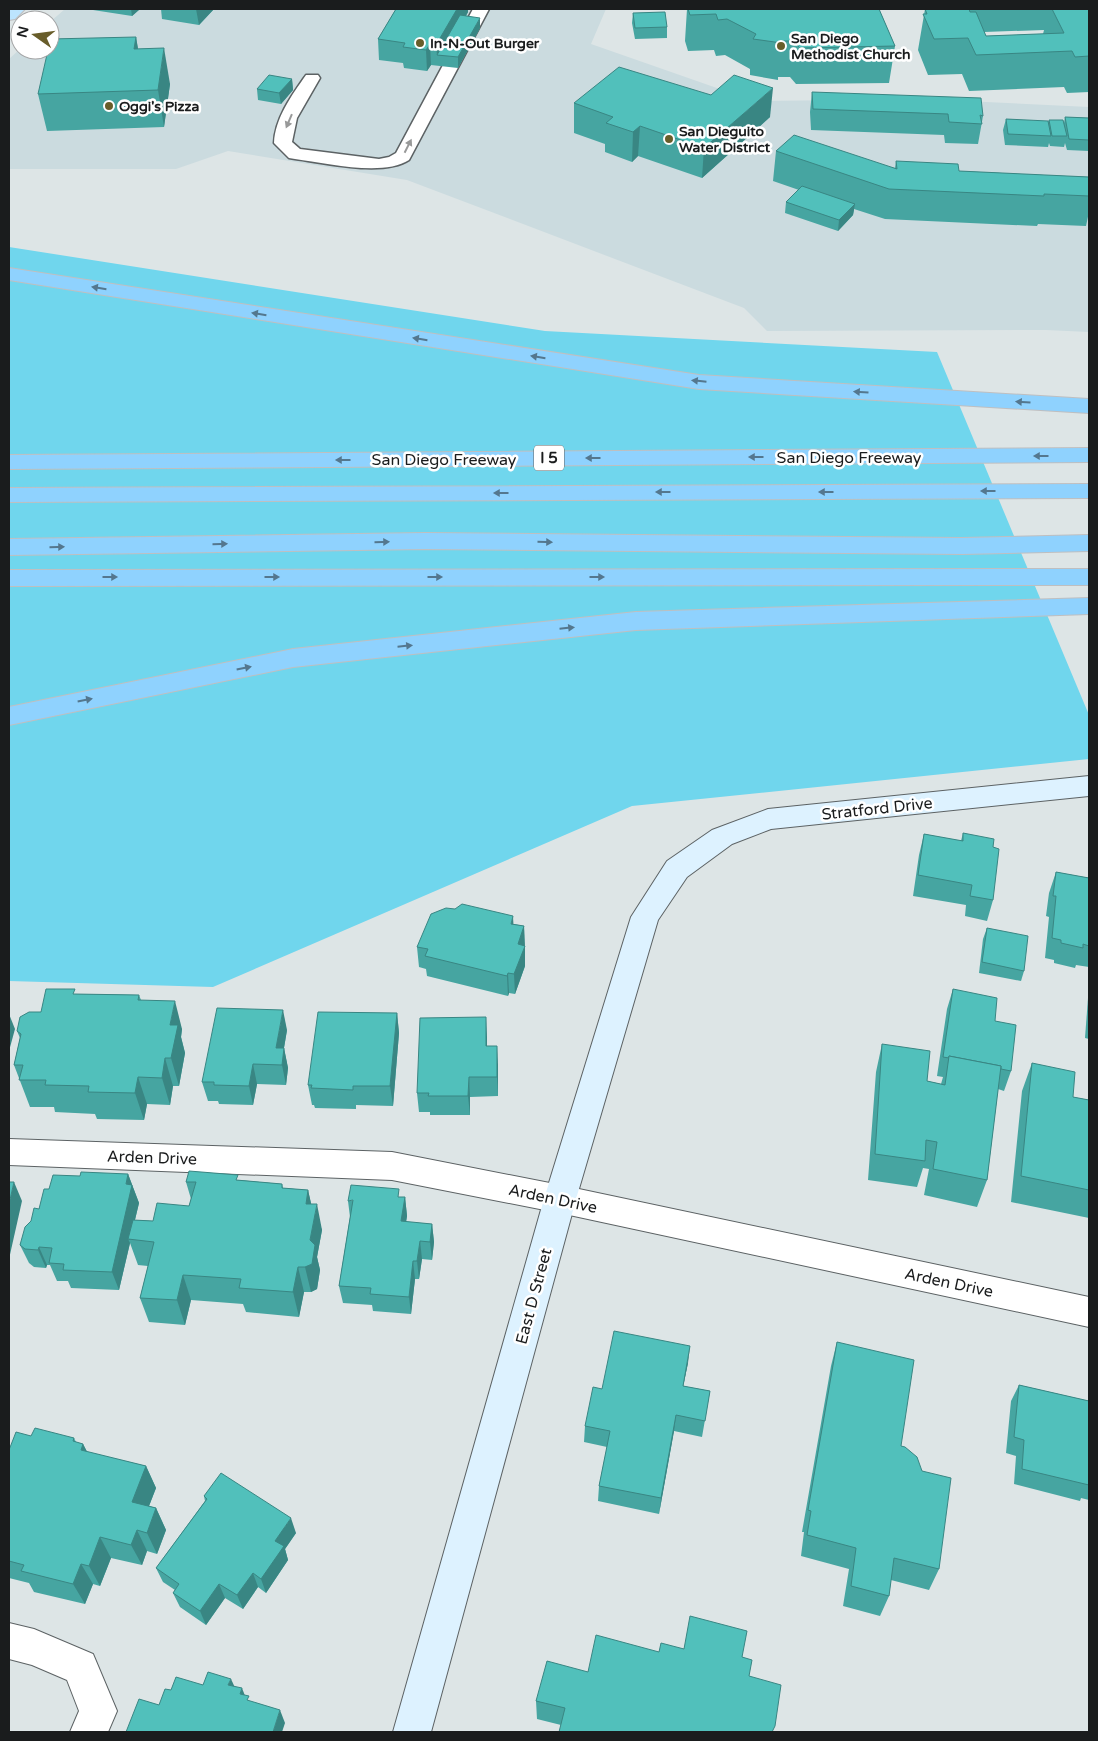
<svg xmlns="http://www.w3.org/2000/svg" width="1098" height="1741" font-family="'Varela Round',sans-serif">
<rect width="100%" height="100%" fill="#dde5e6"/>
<path fill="#cbdbdf" d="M65 9H606L591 44 754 101 922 99 1089 107V332L1046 330 767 331 744 308 407 180 228 151 176 169H9V59L20 49 50 50V22Z"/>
<path fill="#70d6ed" d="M9 247 545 331 937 352 1089 715V759L632 806 213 987 9 981Z"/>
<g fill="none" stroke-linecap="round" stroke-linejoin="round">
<defs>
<path id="lane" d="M473 9H489L409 160C383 177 326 163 295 159L289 158 274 143C275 118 292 95 306 75H318L320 78 297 118 292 142 300 149 379 159 389 157 396 153Z"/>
<g id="street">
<path d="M9 1139 392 1152 560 1185 1089 1297V1327L560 1213 392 1180 9 1165Z"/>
<path d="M9 1623 34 1629 93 1654 117 1711 108 1732H70L79 1711 67 1680 32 1665 9 1659Z"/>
</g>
<path id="secondary" d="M1089 776V796L771 829 732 844 687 877 658 920 576 1199 431 1732H393L544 1199 631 917 667 861 712 830 768 809Z"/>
<path id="primary" d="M9 9H25L15 19 9 20Z"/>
<g id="highway">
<path d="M9 268 699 375 1089 399V413L699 389 9 280Z"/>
<path d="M1089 448V462L9 469V455Z"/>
<path d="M1089 484V498L9 502V488Z"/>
<path d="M425 533 962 538 1089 535V551L962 554 425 549 9 555V539Z"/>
<path d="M1089 569V585L9 586V570Z"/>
<path d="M1089 598V614L636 630 293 667 9 725V707L293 649 636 612Z"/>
</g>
</defs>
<use href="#lane" stroke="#5c6264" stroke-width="3"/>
<use href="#street" stroke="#5c6264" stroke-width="2"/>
<use href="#secondary" stroke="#5c6264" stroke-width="2"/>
<use href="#primary" stroke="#bfbfc0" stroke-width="2"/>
<use href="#highway" stroke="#bfbfc0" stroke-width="2"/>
<use href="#lane" fill="#fff" fill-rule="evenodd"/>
<use href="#street" fill="#fff" fill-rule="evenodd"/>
<use href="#secondary" fill="#ddf2ff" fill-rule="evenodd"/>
<use href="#primary" fill="#bce4fe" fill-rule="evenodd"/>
<use href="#highway" fill="#8fd2fe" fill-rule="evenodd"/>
</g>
<g fill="#46a5a1" fill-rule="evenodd">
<path d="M93 9H140L132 16 93 10Z"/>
<path d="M161 9H214L199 25 162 19Z"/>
<path d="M396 9H468V12L466 16 480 28 458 68 431 65 427 71 404 68 403 63 379 60 378 39Z"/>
<path d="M687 9H879L895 46 889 83 796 84 790 77H778V80L750 75V69L725 55 716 56 714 50 688 51 685 41Z"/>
<path d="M925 9H1089V92L1067 93 1064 87 969 91 962 74 928 75 918 50ZM1044 30 1043 34 986 36 984 32Z"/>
<path d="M633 13 667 27V38L635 39 632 23Z"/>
<path d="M136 37 138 49 170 84 164 127 47 131 38 94Z"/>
<path d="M292 79 293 90 281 104 258 100 257 89Z"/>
<path d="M812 92 983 116 978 144 945 143 944 135 811 130 810 112Z"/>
<path d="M574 103 770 117 702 178 638 156 632 162 605 152V144L574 133Z"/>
<path d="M1065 117 1089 118V151L1067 150 1065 143 1064 147 1050 146 1049 143 1048 147 1005 145 1003 130 1006 119 1048 122 1049 120 1064 123Z"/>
<path d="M776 151 895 168 896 161 959 171 1089 177V212L1086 226 1038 224 1037 226 885 219 854 209 853 215 838 231 785 213 786 202 799 190 773 181Z"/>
<path d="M963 833 993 847V900L987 921 965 916 966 905 913 896 919 855 924 834 961 841Z"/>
<path d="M1056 872 1089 878V967L1076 965 1075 968 1054 963V960L1045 958 1049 917 1046 916 1049 893Z"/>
<path d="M514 924 524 926 525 966 515 994 509 993 508 996 427 976 426 969 419 967 417 947Z"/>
<path d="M987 928 1024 971 1021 981 979 973 983 939Z"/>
<path d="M953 989 995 1021 1011 1071 1004 1091 998 1089 987 1180 977 1207 924 1195 929 1169 923 1168 917 1187 868 1180 876 1072 882 1044 927 1081 941 1084 943 1077 937 1076 947 1009Z"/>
<path d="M76 994 139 995 141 1000 182 1029 181 1037 185 1053 179 1086H173L170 1105 147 1104 144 1120 97 1119 95 1114 55 1112 54 1107H30L14 1065 20 1038 17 1031 41 1012Z"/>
<path d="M1089 994V1039L1085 1038 1088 998Z"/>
<path d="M397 1013 399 1033 393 1106 356 1105V1109L315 1108 314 1105H312L308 1085Z"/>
<path d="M287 1030 284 1048 288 1068 286 1085 257 1084 253 1105 219 1104 218 1101H208L202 1082Z"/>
<path d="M487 1037V1046L498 1065V1096L470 1097V1115H430V1112H419L417 1093Z"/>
<path d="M1032 1063 1073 1097 1089 1100V1218L1011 1202 1022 1091Z"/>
<path d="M128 1174 139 1203 135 1220 153 1221 189 1206 191 1199 186 1182 239 1180 282 1184 283 1188 308 1190 311 1204 322 1230 317 1257 320 1270 317 1289 311 1292H304L299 1317 246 1312 243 1304 191 1300 185 1325 149 1322 140 1298 148 1266 138 1265 130 1243 119 1290 71 1288 68 1281H57L50 1265H47L46 1268 34 1267 29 1263 20 1245 31 1221 39 1209 49 1189 80 1176Z"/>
<path d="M400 1197H405L407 1216 406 1222 432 1224 434 1242 432 1260 422 1259 419 1279H415L411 1314 373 1311 372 1305 343 1303 339 1286 350 1217 348 1201Z"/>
<path d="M837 1342 901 1446 939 1569 929 1590 891 1580 889 1596 880 1616 843 1606 849 1569 801 1556 804 1532H802L831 1366Z"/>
<path d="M688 1363 683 1386 710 1391 702 1437 674 1431 659 1514 598 1501 599 1486 607 1447 584 1442 585 1426 602 1389Z"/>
<path d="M1019 1385 1089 1401V1500L1081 1498 1080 1501 1014 1484 1016 1456 1006 1453 1011 1401Z"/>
<path d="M31 1436 74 1438 76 1442 83 1444 87 1452 146 1466 156 1488 149 1506 156 1508 166 1530 157 1554 147 1551 142 1565 111 1558 100 1586 93 1584 85 1604 34 1592 29 1583 9 1578V1450Z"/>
<path d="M204 1496 296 1533 285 1549 288 1560 266 1593 258 1587 243 1609 225 1598 206 1625 180 1607 173 1593 175 1590 163 1582 156 1568 205 1501Z"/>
<path d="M747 1631 561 1725 537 1719 536 1701 588 1672 659 1652 684 1649Z"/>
</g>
<g fill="#398683">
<path d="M131 9H140L132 16Z"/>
<path d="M196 9H214L199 25Z"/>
<path d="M457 9H468V12L443 56 437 55 436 45Z"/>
<path d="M480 18V28L458 68V57Z"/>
<path d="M136 37 142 73 134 49Z"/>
<path d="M430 44 431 65 427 71 426 50Z"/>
<path d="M164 48 170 84 164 127 158 90Z"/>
<path d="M292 79 293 90 281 104 279 93Z"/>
<path d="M773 88 770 117 702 178 704 148Z"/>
<path d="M640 126 638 156 632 162 633 132Z"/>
<path d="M855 204 853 215 838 231 839 220Z"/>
<path d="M513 916 514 936 511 924Z"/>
<path d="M524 926 525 947 518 944Z"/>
<path d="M525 946V966L515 994 514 974Z"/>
<path d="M508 973 509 993 508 996 507 976Z"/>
<path d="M175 1001 182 1029 181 1037 185 1053 179 1086 171 1058 170 1025Z"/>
<path d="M283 1010 287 1030 281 1065 276 1048Z"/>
<path d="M397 1013 399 1033 393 1106 390 1086Z"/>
<path d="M9 1014 15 1029 9 1051Z"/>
<path d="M486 1017 487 1037V1065L486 1046Z"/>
<path d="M497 1046 498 1065V1096L497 1077Z"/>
<path d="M284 1048 288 1068 286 1085 282 1065Z"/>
<path d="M165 1058 173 1086 170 1105 162 1078Z"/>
<path d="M253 1064 257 1084 253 1105 249 1086Z"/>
<path d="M138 1077 147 1104 144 1120 135 1093Z"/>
<path d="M469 1077 470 1097V1115L468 1096Z"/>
<path d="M128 1174 139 1203 130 1240 128 1239 130 1243 119 1290 112 1272Z"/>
<path d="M14 1182 22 1201 9 1259V1204Z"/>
<path d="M308 1190 314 1216 306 1204Z"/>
<path d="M405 1197 407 1216 403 1240 401 1221Z"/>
<path d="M317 1204 322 1230 317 1257 320 1270 317 1289 311 1292 305 1267Z"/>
<path d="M432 1224 434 1242 432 1260 430 1242Z"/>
<path d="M420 1241 422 1259 419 1279 417 1261Z"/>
<path d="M39 1247 47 1265 46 1268 38 1250Z"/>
<path d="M413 1261 415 1279 411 1314 409 1297Z"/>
<path d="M298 1267 304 1292 299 1317 293 1292Z"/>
<path d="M183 1275 191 1300 185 1325 177 1300Z"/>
<path d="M690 1346 688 1363 680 1402 683 1386Z"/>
<path d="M676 1415 674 1431 659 1514 661 1498Z"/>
<path d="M83 1444 95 1467 81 1450Z"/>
<path d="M146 1466 156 1488 142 1524 132 1502Z"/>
<path d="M156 1508 166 1530 157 1554 147 1533Z"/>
<path d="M291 1518 296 1533 285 1549 288 1560 266 1593 261 1579 275 1541Z"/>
<path d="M137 1530 147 1551 142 1565 131 1545Z"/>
<path d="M100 1537 111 1558 100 1586 89 1566Z"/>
<path d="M81 1564 93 1584 85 1604 73 1584Z"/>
<path d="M253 1573 258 1587 243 1609 237 1595Z"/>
<path d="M219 1584 225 1598 206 1625 200 1611Z"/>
<path d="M231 1679 237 1692 228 1685Z"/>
<path d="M242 1688 247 1701 240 1694Z"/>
<path d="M280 1710 285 1723 282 1732H273Z"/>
</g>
<g fill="#51c0bb" stroke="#398683">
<path d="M396 9H457L436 45 430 44 426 50 403 47 405 43 378 39Z"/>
<path d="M688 9H879L895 46 800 48 793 41H781L782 43 753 39 756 34 727 19 718 20 716 14 690 15Z"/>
<path d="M925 9H969L970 12H976L986 36 1064 33 1052 9H1089V56L1075 57 1072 51 976 55 968 38 934 39 923 14H927Z"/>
<path d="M665 12 667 27 635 28 633 13Z"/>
<path d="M460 15 480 18 458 57 437 55Z"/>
<path d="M136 37 134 49 164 48 158 90 38 94 48 50H50V39Z"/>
<path d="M619 67 711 95 734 75 773 88 704 148 640 126 633 132 606 123 613 117 574 103Z"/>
<path d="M269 75 292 79 279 93 257 89Z"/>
<path d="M812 92 981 98 983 116 980 115 982 124 949 122 948 114 813 109Z"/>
<path d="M1065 117 1089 118V140L1069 139Z"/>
<path d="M1006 119 1048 121 1051 136 1008 134Z"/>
<path d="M1049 120H1063L1067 136H1052Z"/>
<path d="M794 135 897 169 896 161 958 164 959 171 1089 177V196L1044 194V196L889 189 776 151Z"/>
<path d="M802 186 855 204 839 220 786 202Z"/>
<path d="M963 833 994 839 993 847 999 849 993 900 970 896 972 885 918 875 924 834 963 841Z"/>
<path d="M1056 872 1089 878V946L1083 944V948L1061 943V940L1052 938 1056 896H1053Z"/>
<path d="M462 904 513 916 511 924 524 926 518 944 525 946 514 974 508 973 507 976 425 956 428 949 417 947 431 914 446 908 455 909Z"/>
<path d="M987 928 1028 936 1024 971 982 962Z"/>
<path d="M46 989H75L73 994 139 995 138 1000 175 1001 170 1025H178L171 1058H165L162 1078 138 1077 135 1093 88 1092 89 1086 45 1085 46 1080H19L23 1065H14L21 1034 17 1031 20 1017 29 1012H41Z"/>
<path d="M953 989 997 998 995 1021 1016 1025 1011 1071 1001 1069V1066L949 1056V1058L943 1057Z"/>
<path d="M217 1008 283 1010 276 1048H284L282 1065 253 1064 249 1086 214 1085V1082H202Z"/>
<path d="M318 1012 397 1013 390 1086H353V1090L311 1088 312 1085H308Z"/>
<path d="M486 1017V1046H497V1077H469L468 1096H428L429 1093H417L420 1018Z"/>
<path d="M882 1044 930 1051 927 1081 945 1085 949 1056 1001 1066 987 1180 933 1169 937 1142 926 1140 925 1161 875 1154Z"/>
<path d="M1032 1063 1075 1072 1073 1097 1089 1100V1190L1021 1176Z"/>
<path d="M189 1171 238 1175 236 1180 282 1184V1188L308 1190 306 1204H317L310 1240 315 1245 312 1264 305 1267H298L293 1292 239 1288 241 1279 183 1275 177 1300 140 1298 154 1242 128 1239 133 1220 153 1221 157 1203 189 1206 196 1182H186Z"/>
<path d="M81 1172 128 1174 126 1184 132 1185 112 1272 63 1270 64 1264 49 1263 52 1248 39 1247 38 1250 25 1249 20 1245 25 1227 31 1221 34 1208 39 1209 44 1189H49L53 1175 80 1176Z"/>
<path d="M9 1182H14L9 1204Z"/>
<path d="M351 1185 399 1189 398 1197H405L401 1221 432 1224 430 1242 420 1241 417 1261H413L409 1297 370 1294 371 1288 339 1286 353 1200 348 1201Z"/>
<path d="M614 1331 690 1346 683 1386 710 1391 705 1421 676 1415 661 1498 599 1486 610 1431 585 1426 593 1387 602 1389Z"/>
<path d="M837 1342 914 1360 901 1446 905 1447 917 1457 922 1471 951 1478 939 1569 894 1558 889 1596 851 1586 856 1548 807 1535 811 1511 808 1510Z"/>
<path d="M1019 1385 1089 1401V1485L1022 1469 1024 1440 1014 1437Z"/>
<path d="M35 1428 74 1438 73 1441 83 1444 81 1450 146 1466 132 1502 156 1508 147 1533 137 1530 131 1545 100 1537 89 1566 81 1564 73 1584 21 1571 24 1565 9 1561V1450L16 1432 31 1436Z"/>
<path d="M221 1473 291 1518 275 1541 284 1546 261 1579 253 1573 237 1595 219 1584 200 1611 173 1593 179 1584 156 1568 207 1499 204 1496Z"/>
<path d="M690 1616 747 1631 742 1657 752 1660 749 1676 781 1685 775 1726 772 1732H559L565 1708 536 1701 547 1661 588 1672 596 1635 659 1652 661 1643 684 1649Z"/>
<path d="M208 1672 231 1679 228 1685 242 1688 240 1694 249 1696 247 1700 280 1710 273 1732H126L139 1699 159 1705 165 1689 171 1690 176 1677 203 1685Z"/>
</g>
<defs><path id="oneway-solid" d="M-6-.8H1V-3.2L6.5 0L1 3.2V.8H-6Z" transform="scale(1.25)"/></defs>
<g fill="#989999">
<use href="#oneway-solid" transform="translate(289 121) rotate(113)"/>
<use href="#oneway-solid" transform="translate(408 146) rotate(-63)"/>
</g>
<g fill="#54778e">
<use href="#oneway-solid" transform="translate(99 288) rotate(-171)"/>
<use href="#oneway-solid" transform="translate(259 314) rotate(-171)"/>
<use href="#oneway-solid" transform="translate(420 339) rotate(-171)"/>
<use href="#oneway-solid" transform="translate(538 357) rotate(-171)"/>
<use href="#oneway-solid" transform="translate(699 381) rotate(-174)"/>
<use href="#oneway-solid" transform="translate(861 392) rotate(-176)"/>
<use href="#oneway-solid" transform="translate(1023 402) rotate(-176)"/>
<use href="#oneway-solid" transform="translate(1041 456) rotate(180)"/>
<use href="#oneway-solid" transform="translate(756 457) rotate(180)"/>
<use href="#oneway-solid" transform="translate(593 458) rotate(180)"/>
<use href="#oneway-solid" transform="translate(343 460) rotate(180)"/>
<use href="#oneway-solid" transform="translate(988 491) rotate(180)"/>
<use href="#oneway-solid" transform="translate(663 492) rotate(180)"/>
<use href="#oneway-solid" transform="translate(826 492) rotate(180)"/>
<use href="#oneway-solid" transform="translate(501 493) rotate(180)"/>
<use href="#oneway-solid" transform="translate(382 542) rotate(-1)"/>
<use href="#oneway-solid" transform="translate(545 542) rotate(1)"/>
<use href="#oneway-solid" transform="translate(220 544) rotate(-1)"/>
<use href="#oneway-solid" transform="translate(57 547) rotate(-1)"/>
<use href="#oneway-solid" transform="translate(110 577)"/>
<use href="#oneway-solid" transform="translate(272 577)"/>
<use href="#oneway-solid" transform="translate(435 577)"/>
<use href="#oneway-solid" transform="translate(597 577)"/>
<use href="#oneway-solid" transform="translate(567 628) rotate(-6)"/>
<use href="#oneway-solid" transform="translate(405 646) rotate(-6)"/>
<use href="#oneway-solid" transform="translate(244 668) rotate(-11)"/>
<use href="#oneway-solid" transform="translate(85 700) rotate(-11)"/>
</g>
<g fill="#685d2a" stroke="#fff" stroke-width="2">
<circle cx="420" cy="43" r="5"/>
<circle cx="781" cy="46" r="5"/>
<circle cx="109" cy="106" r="5"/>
<circle cx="669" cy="139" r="5"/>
</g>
<g text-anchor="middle" stroke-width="5" stroke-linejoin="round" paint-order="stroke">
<g font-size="14" font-weight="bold" fill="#1a1c1d" stroke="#fff" text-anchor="start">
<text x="791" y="43">San Diego<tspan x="791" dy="16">Methodist Church</tspan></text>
<text x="430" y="48">In-N-Out Burger</text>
<text x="119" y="111">Oggi's Pizza</text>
<text x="679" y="136">San Dieguito<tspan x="679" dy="16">Water District</tspan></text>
</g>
<rect fill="#fff" stroke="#5f6061" stroke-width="1" x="534" y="445.5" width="30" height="25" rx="4"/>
<g font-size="15" font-weight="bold" fill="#1a1c1d">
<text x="549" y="463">I 5</text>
</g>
<g font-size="16" fill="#1a1c1d" stroke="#fff">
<text x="849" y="463">San Diego Freeway</text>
<text x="444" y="465">San Diego Freeway</text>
<text transform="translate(877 808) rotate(-6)" y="6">Stratford Drive</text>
<text transform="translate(152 1157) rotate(2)" y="6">Arden Drive</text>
<text transform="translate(553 1198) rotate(12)" y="6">Arden Drive</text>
<text transform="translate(949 1282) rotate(12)" y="6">Arden Drive</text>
<text transform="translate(533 1296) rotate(-75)" y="6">East D Street</text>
</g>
</g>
<rect width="1098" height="1741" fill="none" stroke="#1a1c1d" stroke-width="20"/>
<g transform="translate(35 35) rotate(284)"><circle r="24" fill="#ffffff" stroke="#a3a4a5"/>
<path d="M0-4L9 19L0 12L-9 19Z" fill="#685d2a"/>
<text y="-8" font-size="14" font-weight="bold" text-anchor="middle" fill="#1a1c1d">N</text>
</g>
</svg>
